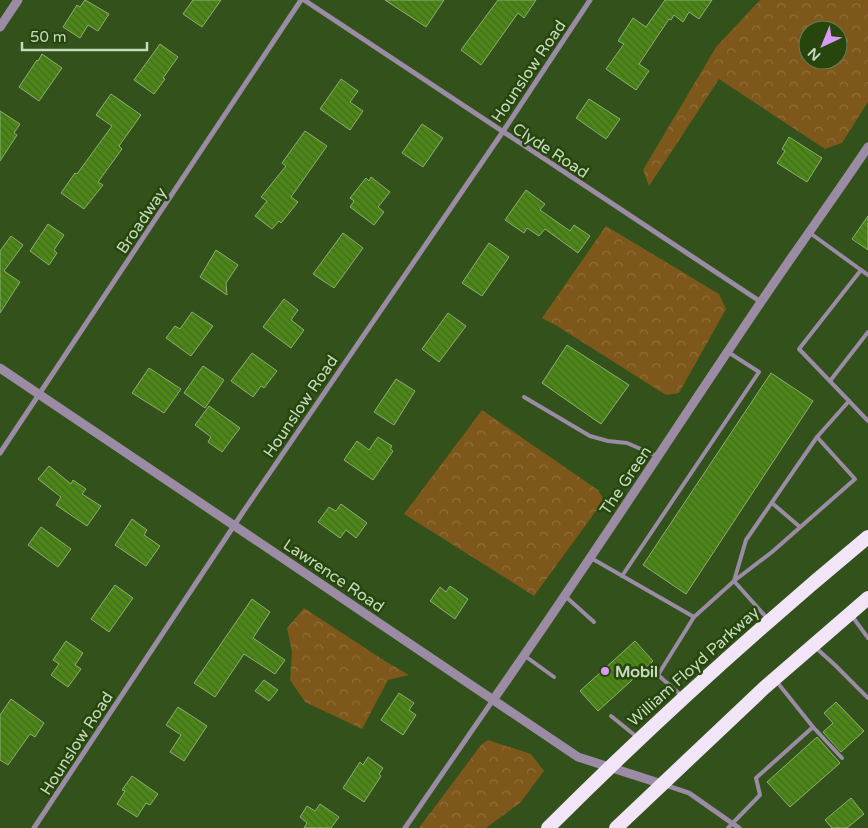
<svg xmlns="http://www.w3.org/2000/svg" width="868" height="828" font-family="'Varela Round',sans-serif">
<defs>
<pattern id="forest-crowns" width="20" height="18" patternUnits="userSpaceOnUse" patternTransform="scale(1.25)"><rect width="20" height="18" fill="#7e571b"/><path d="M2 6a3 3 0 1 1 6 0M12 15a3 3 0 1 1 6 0" fill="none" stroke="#8f6f3a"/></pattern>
<pattern id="building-back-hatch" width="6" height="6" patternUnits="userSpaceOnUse" patternTransform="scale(1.25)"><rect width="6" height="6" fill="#4c8616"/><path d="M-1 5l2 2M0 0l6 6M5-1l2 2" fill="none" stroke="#466a24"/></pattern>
</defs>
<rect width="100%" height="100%" fill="#32511b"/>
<g fill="url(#forest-crowns)" fill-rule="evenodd">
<path d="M760 0H868V102L842 143 825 149 719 79 649 186 643 170 716 47ZM808 30H838V60H808Z"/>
<path d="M606 226 719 294 726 309 679 393 666 395 557 326 542 318Z"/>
<path d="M482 410 598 490 604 500 534 596 404 514Z"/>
<path d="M304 608 385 661 409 675 388 680 362 729 305 702 290 680 292 652 287 628Z"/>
<path d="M488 740 531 754 544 771 520 803 486 828H419L481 745Z"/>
</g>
<g fill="url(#building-back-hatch)" stroke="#8caf76">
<path d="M85 0 109 14 98 31 88 25 80 38 63 27 77 5 80 7Z"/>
<path d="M193 0H221L202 27 183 14Z"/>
<path d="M385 0H444L426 27Z"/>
<path d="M498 0H536L524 18 518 13 481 65 461 50Z"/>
<path d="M665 0H712L699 19 689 12 683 22 674 15 671 20 669 19 639 64 649 71 636 90 606 69 624 44 618 41 633 18 646 27Z"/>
<path d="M160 44 178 57 163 78 165 79 154 94 134 80Z"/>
<path d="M42 54 62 68 39 101 19 87 37 60 38 61Z"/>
<path d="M341 79 358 91 350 102 363 111 350 130 320 109Z"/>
<path d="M111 94 141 115 119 146 122 149 98 182 103 185 84 209 61 193 75 173 77 174 112 126 96 115Z"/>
<path d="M589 99 620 119 606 139 576 118Z"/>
<path d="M0 111 20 124 14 133 17 135 0 161Z"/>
<path d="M422 124 443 138 423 167 402 153Z"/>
<path d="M305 131 327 146 291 197 298 202 281 223 279 221 272 229 255 216 267 201 261 197 286 166 282 163Z"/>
<path d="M789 137 822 158 807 182 777 163 785 151 782 149Z"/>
<path d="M371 177 390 192 378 207 384 212 374 225 350 207 354 201 350 198 366 178 369 181Z"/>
<path d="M526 190 545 204 540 210 570 231 574 225 590 236 578 253 545 229 539 236 527 228 524 233 505 220Z"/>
<path d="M868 216V250L852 239Z"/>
<path d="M48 224 64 235 54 250 57 253 49 265 30 251Z"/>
<path d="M343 233 363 248 334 288 313 274Z"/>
<path d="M11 236 23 245 4 271 20 282 0 313V251Z"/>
<path d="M489 243 509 257 482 296 462 283Z"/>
<path d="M216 250 238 265 226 283 227 295 200 277Z"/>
<path d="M284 299 298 310 291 320 304 330 291 348 263 327Z"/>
<path d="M192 312 213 326 191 356 166 338 175 326 180 329Z"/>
<path d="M448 313 466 326 439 362 422 349Z"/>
<path d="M567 345 629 385 601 424 542 383Z"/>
<path d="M252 353 277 371 264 388 261 386 253 397 231 381Z"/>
<path d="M203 366 224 380 205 408 184 393Z"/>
<path d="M149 368 181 389 164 413 132 393Z"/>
<path d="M771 373 813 401 686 594 643 565Z"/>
<path d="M396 379 415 391 394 425 374 412Z"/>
<path d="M209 406 240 428 222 452 208 442 211 437 195 425Z"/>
<path d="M378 437 392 446 390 449 393 451 373 480 344 460 357 441 369 450Z"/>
<path d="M49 466 71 484 73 480 86 489 82 494 101 506 87 526 56 505 61 497 38 479Z"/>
<path d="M341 504 367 523 356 538 346 530 340 538 318 522 329 507 336 511Z"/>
<path d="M132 519 147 530 144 535 160 546 146 566 115 545Z"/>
<path d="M41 527 71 549 58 567 28 545Z"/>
<path d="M115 585 133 598 109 632 91 619Z"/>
<path d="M450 586 468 599 455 619 430 601 440 587 446 592Z"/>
<path d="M252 599 270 612 253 638 285 660 275 674 244 654 215 697 194 683Z"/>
<path d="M66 641 83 653 75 665 81 669 68 687 51 675 59 664 53 660Z"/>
<path d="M635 641 653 661 598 711 580 691Z"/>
<path d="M264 680 278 690 269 701 255 691Z"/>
<path d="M399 693 414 703 409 710 416 715 403 735 381 720Z"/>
<path d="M11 699 44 723 35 737 30 734 8 765 0 760V715Z"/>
<path d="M836 702 864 731 841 752 823 732 833 723 824 713Z"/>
<path d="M178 707 207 726 184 761 170 752 181 735 166 725Z"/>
<path d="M817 737 840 763 790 807 767 782Z"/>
<path d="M368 757 383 768 379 774 381 776 364 802 343 788 360 762 363 765Z"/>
<path d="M132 776 158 794 150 805 146 803 137 817 117 804 125 791 122 790Z"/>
<path d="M851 798 864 814 847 828H832L825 820Z"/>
<path d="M320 804 339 817 331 828H304L307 823 300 817 307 806 315 811Z"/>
</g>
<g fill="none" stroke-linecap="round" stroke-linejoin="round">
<g stroke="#9b8ba4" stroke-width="4">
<path d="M810 233 861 270 799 349 849 401"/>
<path d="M861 270 868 275"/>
<path d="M830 381 868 332"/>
<path d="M524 397 590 436 608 441 627 443 657 456"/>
<path d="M817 437 855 479 772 552 734 581 746 540Z"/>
<path d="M817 437 849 401 868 421"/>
<path d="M772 503 800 527"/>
<path d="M591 558 694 617 734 581 767 618"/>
<path d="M622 576 759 372 728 352"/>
<path d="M565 596 594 622"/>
<path d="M852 616 868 638"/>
<path d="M816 648 835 665 868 698"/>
<path d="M525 656 554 677"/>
<path d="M682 696 658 675 694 617"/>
<path d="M611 716 637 737"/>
<path d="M813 727 842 758"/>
<path d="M728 828 760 795 756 778 813 727 777 682"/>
</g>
<g stroke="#9b8ba4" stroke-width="5">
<path d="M304 0 761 302"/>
<path d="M0 453 301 0"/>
<path d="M665 785 689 793 739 828"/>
<path d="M34 828 243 512 502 133 590 0"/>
<path d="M405 828 493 700"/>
</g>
<g stroke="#9b8ba4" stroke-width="9">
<path d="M0 27 18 0"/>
<path d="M0 368 578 757 662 784"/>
<path d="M493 700C585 569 671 435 761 302 796 250 833 199 868 147"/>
</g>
<g stroke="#f2e5f8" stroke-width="14">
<path d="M548 828C650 726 757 629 868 537"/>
<path d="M616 828 764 688 868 598"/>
</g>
</g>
<circle fill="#d99af7" stroke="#27460e" stroke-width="2" cx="605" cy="671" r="5"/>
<g text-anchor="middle" stroke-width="5" stroke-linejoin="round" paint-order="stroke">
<g font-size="16" fill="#c8dabd" stroke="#27460e">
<text transform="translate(528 71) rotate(-56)" y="6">Hounslow Road</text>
<text transform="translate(551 150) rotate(33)" y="6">Clyde Road</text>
<text transform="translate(141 220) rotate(-56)" y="6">Broadway</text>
<text transform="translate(300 406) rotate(-56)" y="6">Hounslow Road</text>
<text transform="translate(625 480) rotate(-56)" y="6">The Green</text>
<text transform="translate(334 575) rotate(34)" y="6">Lawrence Road</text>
<text transform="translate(693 666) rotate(-42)" y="6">William Floyd Parkway</text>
<text transform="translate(76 743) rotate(-57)" y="6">Hounslow Road</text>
</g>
<g font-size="16" font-weight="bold" fill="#c8dabd" stroke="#27460e" text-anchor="start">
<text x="615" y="677">Mobil</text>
</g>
</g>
<g transform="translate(823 45) rotate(224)"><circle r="24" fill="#27460e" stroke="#678154"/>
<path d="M0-4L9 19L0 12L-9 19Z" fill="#d99af7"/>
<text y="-8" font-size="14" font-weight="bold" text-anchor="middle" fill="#c8dabd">N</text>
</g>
<path d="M22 42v8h125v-8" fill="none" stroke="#c8dabd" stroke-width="2.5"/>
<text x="30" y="42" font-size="15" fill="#c8dabd" stroke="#27460e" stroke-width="4" paint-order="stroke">50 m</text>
</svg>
